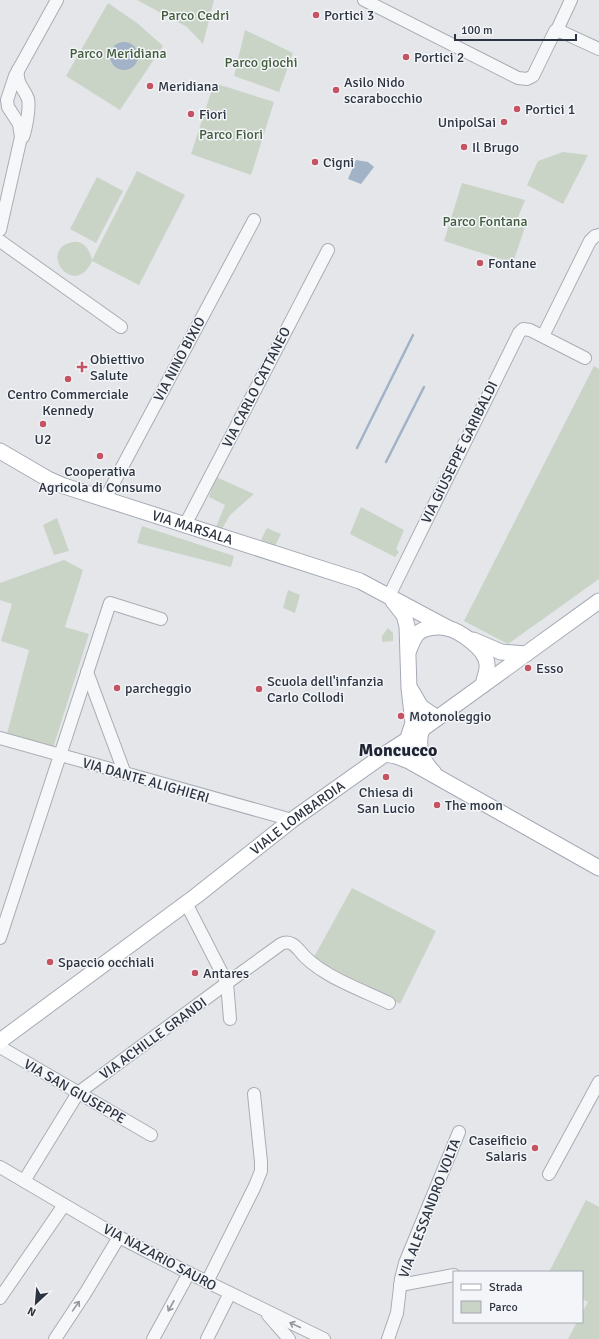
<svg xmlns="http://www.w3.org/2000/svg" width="599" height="1339" font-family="Signika,sans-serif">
<rect width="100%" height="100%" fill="#e4e6ea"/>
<g fill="#c9d4c6">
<path d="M137 0H214L203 44 187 27Z"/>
<path d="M108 3 137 23 163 46 120 110 66 76Z"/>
<path d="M245 30 293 53 279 92 234 76Z"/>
<path d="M214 83 274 102 251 175 191 154Z"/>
<path d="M563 152 588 155 563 204 527 185 538 161Z"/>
<path d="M137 171 185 195 139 285 92 261C75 299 39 253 69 243 83 238 90 250 92 260Z"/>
<path d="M97 177 123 191 96 243 70 229Z"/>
<path d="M462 183 525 200 517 220 526 224 513 263 444 241Z"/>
<path d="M594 366 599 369V579L508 644 464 621Z"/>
<path d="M216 477 254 494 230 515 222 529 216 527 225 505 209 497Z"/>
<path d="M361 507 404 530 396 549 399 552 395 557 354 536 350 534Z"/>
<path d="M57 518 69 551 54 555 43 525Z"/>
<path d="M142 526 234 556 231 567 137 543Z"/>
<path d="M267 528 281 534 275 546 261 540Z"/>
<path d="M64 560 83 570 65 627 89 634 53 748 7 734 29 650 1 641 12 604 0 600V583Z"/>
<path d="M288 590 300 595 295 613 283 608Z"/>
<path d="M388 628 393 633V641L382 642V636Z"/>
<path d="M352 888 436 931 400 1004 340 975 313 959Z"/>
<path d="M586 1200 599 1207V1339H568L577 1322H582V1313L588 1302 582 1299V1272H549Z"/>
</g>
<g fill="#a2b3c7">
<circle cx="124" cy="56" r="14"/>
<path d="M356 160 368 162 374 167 361 184 348 179Z"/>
</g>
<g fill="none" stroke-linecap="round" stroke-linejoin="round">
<g stroke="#a2b3c7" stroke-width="2.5">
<path d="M357 448 413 335"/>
<path d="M386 462 424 387"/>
</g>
<defs>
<g id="minor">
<path d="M364 0 518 78 527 79 533 76 555 31 562 32 599 49"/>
<path d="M557 30 571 0"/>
<path d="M18 70C16 84 24 88 28 99 30 107 26 129 23 137"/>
<path d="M0 230 21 137 19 124 8 107 7 100 15 76 57 0"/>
<path d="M0 241 121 327"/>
<path d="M543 336 590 241 595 236 599 235"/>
<path d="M105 499 254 220"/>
<path d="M185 525 328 250"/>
<path d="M389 596 519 333 523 329 530 330 585 358"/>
<path d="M87 672 125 774"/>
<path d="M0 738 292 820"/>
<path d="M186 903 227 983 281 944C289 940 294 944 299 950 318 975 360 989 389 1003"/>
<path d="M0 938 110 603 161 619"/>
<path d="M227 983 230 1019"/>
<path d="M0 1047 151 1135"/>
<path d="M0 1167 119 1237 189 1273 324 1339"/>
<path d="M549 1174 599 1082"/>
<path d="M24 1181 78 1093 227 983"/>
<path d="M207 1282 255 1186 261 1171V1162L254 1094"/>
<path d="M400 1285 454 1275"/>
<path d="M0 1298 64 1205"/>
<path d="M268 1315 289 1339"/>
<path d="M55 1339 86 1292 119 1237"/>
<path d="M153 1339 189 1273"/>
<path d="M207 1339 230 1293"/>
<path d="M388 1339 397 1313 401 1279 405 1263 459 1132"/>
</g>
<g id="major">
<path id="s1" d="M0 451 48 479 64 486 360 581 448 628"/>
<path d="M393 601 404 615 407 626 409 688 413 723 407 741"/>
<path d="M473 640 501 652 526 654"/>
<path d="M409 650C411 645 413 639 417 634 424 627 438 626 447 628 460 631 486 649 487 664 488 670 484 679 483 685"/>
<path d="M411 690 421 707 437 718"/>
<path d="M422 729C416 746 422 761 434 773"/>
<path d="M385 754 396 756 409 761 599 868"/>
<path id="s2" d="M0 1041 196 896 292 820 385 754 407 740 599 601"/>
</g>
</defs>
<use href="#minor" stroke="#a9adb4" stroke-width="14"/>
<use href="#major" stroke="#a4aab5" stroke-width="17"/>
<use href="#minor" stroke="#f6f7f9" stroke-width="12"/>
<use href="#major" stroke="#fff" stroke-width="15"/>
</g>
<defs><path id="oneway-shaft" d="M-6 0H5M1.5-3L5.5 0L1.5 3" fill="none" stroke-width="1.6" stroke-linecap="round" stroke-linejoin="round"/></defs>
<g stroke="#92969d">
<use href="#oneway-shaft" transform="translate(76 1306) rotate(-55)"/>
<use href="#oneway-shaft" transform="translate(171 1306) rotate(119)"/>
<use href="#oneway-shaft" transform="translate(295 1325) rotate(-155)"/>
</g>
<g fill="#c45462" stroke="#f3f5f8" stroke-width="1.5">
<circle cx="316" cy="15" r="4"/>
<circle cx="406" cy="57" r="4"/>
<circle cx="150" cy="86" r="4"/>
<circle cx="336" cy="90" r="4"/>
<circle cx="517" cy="109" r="4"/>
<circle cx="191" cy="114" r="4"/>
<circle cx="504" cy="122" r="4"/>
<circle cx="464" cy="147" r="4"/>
<circle cx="315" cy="162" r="4"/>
<circle cx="480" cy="263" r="4"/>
<path d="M80 361h4v4h4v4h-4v4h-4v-4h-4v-4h4z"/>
<circle cx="68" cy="379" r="4"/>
<circle cx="43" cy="424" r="4"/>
<circle cx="100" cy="456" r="4"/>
<circle cx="528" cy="668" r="4"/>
<circle cx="117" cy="688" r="4"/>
<circle cx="259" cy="689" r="4"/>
<circle cx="401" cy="716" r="4"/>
<circle cx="386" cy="777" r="4"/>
<circle cx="437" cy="805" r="4"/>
<circle cx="50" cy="962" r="4"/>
<circle cx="195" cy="973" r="4"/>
<circle cx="535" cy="1148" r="4"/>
</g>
<g text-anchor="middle" stroke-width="3" stroke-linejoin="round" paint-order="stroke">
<g font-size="14" fill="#415c3b" stroke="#f3f5f8">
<text x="195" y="20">Parco Cedri</text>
<text x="118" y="58">Parco Meridiana</text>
<text x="261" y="67">Parco giochi</text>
<text x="231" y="139">Parco Fiori</text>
<text x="485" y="226">Parco Fontana</text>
</g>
<g font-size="14" fill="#2d3441" stroke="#f3f5f8" text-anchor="start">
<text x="324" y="20">Portici 3</text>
<text x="414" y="62">Portici 2</text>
<text x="344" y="87">Asilo Nido<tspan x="344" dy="16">scarabocchio</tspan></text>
<text x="158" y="91">Meridiana</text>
<text x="525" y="114">Portici 1</text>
<text x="199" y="119">Fiori</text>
<text x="496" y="127" text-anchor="end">UnipolSai</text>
<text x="472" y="152">Il Brugo</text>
<text x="323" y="167">Cigni</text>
<text x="488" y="268">Fontane</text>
<text x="90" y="364">Obiettivo<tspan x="90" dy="16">Salute</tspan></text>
<text x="68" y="399" text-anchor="middle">Centro Commerciale<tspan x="68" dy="16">Kennedy</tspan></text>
<text x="43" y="444" text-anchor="middle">U2</text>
<text x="100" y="476" text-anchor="middle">Cooperativa<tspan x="100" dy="16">Agricola di Consumo</tspan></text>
<text x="536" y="673">Esso</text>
<text x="267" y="686">Scuola dell'infanzia<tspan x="267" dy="16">Carlo Collodi</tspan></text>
<text x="125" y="693">parcheggio</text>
<text x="409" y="721">Motonoleggio</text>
<text x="386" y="797" text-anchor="middle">Chiesa di<tspan x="386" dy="16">San Lucio</tspan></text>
<text x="445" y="810">The moon</text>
<text x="58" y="967">Spaccio occhiali</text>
<text x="203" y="978">Antares</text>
<text x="527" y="1145" text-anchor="end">Caseificio<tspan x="527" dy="16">Salaris</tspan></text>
</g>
<g font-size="14" fill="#2d3441" stroke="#f3f5f8">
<text transform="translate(179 359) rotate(-62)" y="5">VIA NINO BIXIO</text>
<text transform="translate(256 387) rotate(-63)" y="5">VIA CARLO CATTANEO</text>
<text transform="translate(459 452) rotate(-64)" y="5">VIA GIUSEPPE GARIBALDI</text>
<text dy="5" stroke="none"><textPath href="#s1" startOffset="208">VIA MARSALA</textPath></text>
<text transform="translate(146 780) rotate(16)" y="5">VIA DANTE ALIGHIERI</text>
<text dy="5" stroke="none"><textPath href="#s2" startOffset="372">VIALE LOMBARDIA</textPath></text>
<text transform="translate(153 1038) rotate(-36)" y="5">VIA ACHILLE GRANDI</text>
<text transform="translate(75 1091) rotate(30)" y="5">VIA SAN GIUSEPPE</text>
<text transform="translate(429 1208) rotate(-69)" y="5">VIA ALESSANDRO VOLTA</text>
<text transform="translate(160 1257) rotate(28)" y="5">VIA NAZARIO SAURO</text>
</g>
<g font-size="18" font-weight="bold" fill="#1f2533" stroke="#f3f5f8">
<text x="398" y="756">Moncucco</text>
</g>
</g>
<rect x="453" y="1271" width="130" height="52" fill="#f3f5f8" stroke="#a4a8af"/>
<rect x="461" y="1284" width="20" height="6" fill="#ffffff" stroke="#a4a8af"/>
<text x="489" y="1291" font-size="12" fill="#2d3441">Strada</text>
<rect x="461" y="1301" width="20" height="12" fill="#c9d4c6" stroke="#a4a8af"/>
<text x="489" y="1311" font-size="12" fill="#2d3441">Parco</text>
<g transform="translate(36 1303) rotate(206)" stroke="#f3f5f8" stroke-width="3" paint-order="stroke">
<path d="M0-3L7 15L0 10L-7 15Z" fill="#2d3441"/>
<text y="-6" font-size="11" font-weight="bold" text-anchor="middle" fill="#2d3441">N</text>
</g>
<path d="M455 34v6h121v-6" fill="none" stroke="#2d3441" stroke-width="2"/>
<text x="461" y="34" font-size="12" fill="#2d3441" stroke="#f3f5f8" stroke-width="3" paint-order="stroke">100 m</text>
</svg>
